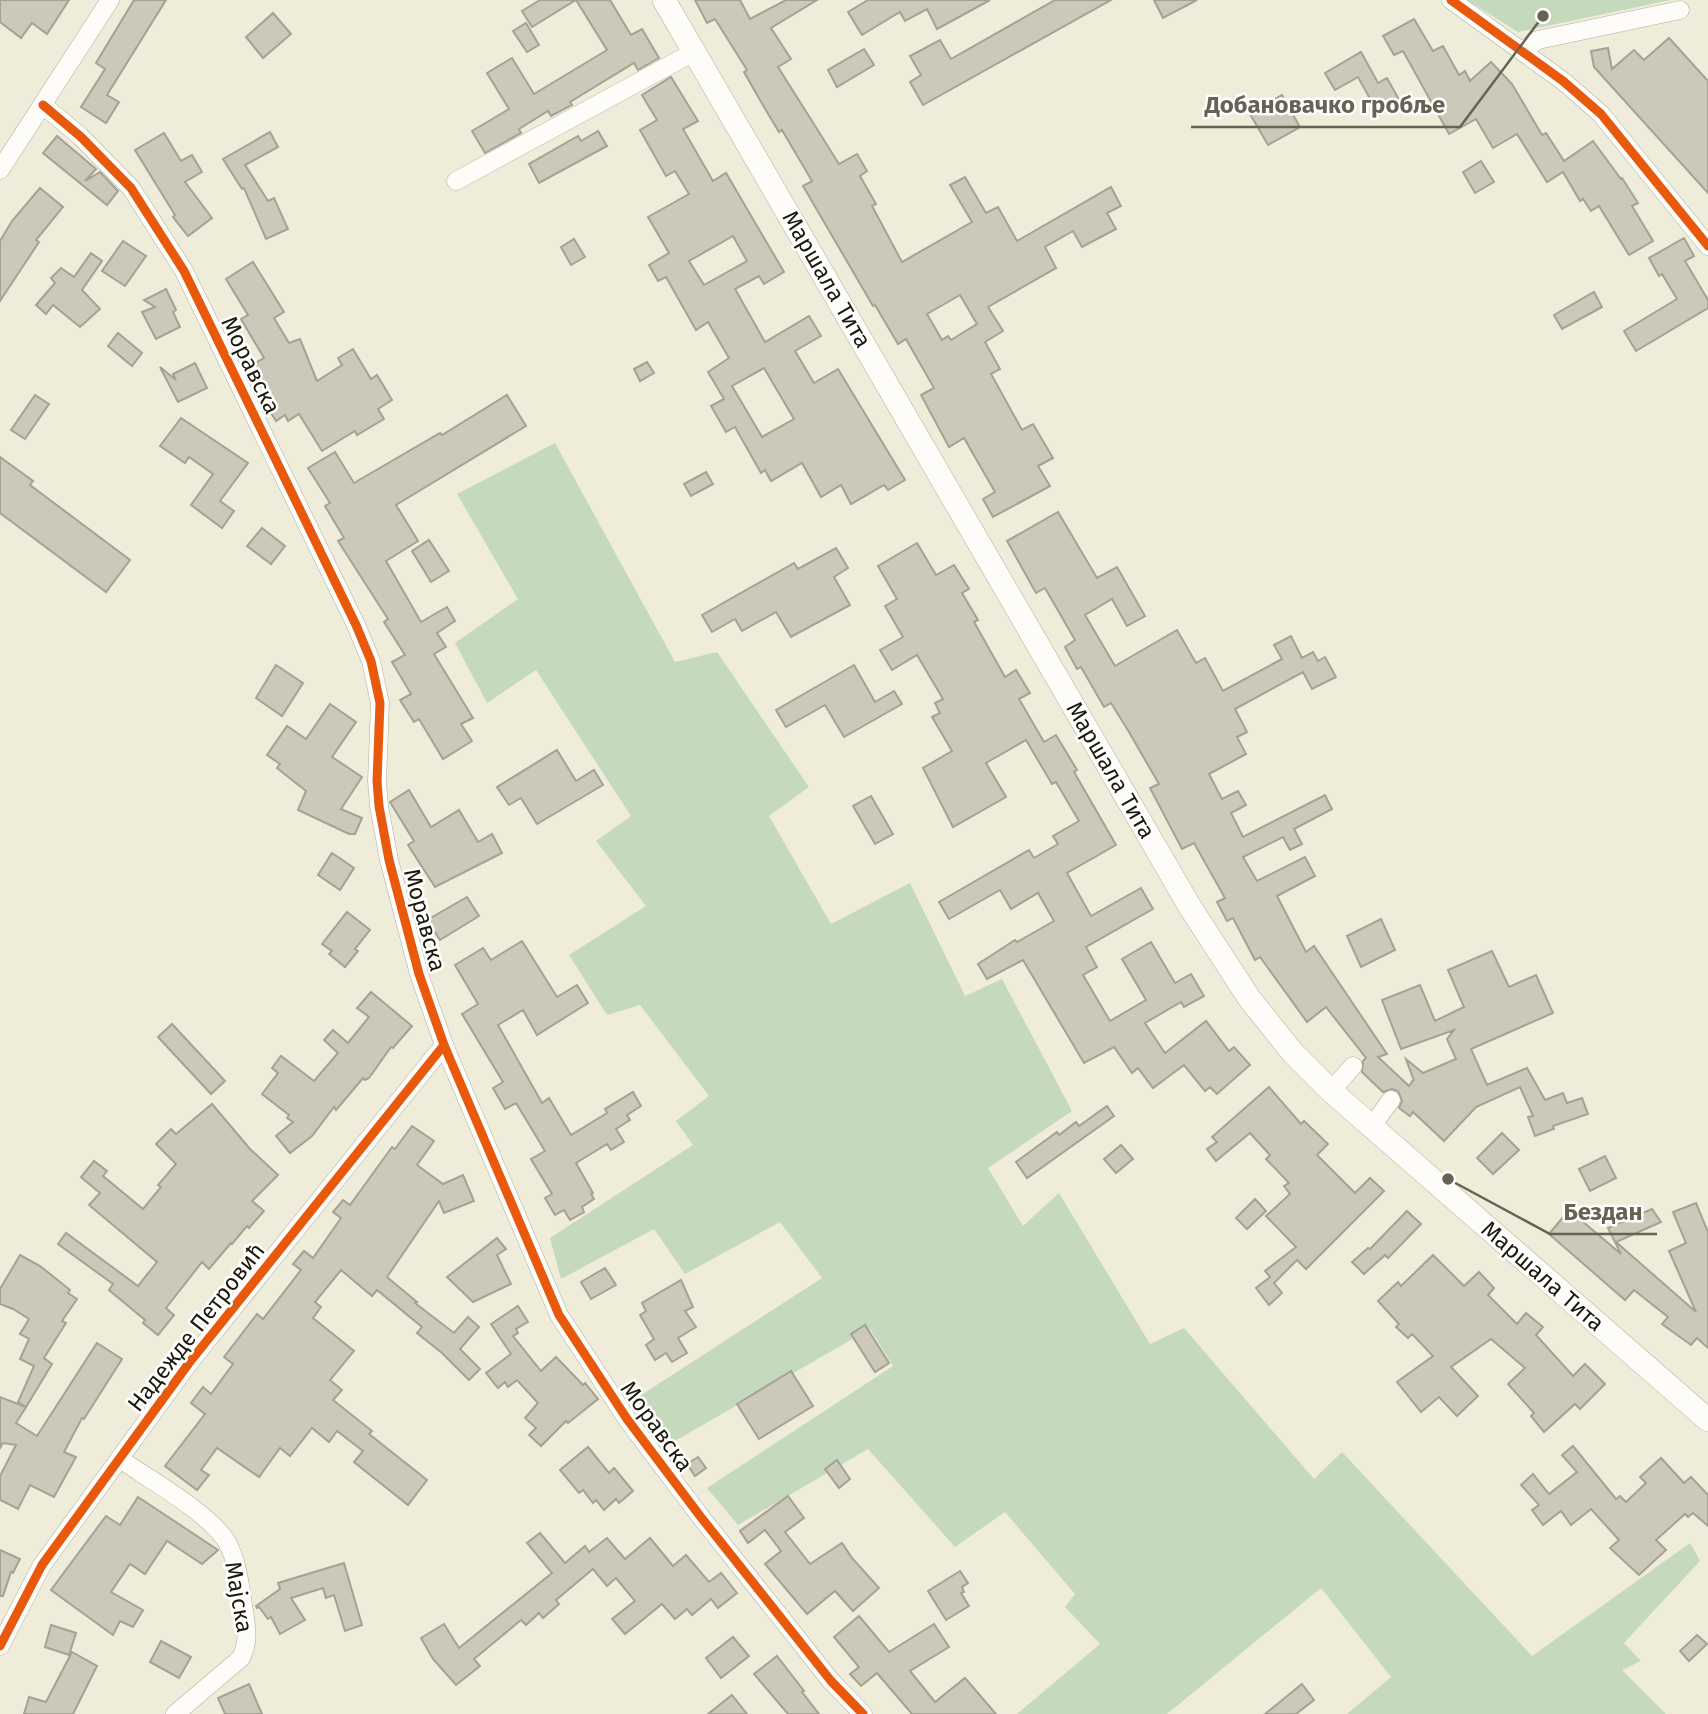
<svg xmlns="http://www.w3.org/2000/svg" width="1708" height="1714" font-family="'Fira Sans',sans-serif">
<rect width="100%" height="100%" fill="#efecd9"/>
<g fill="#c5dabd">
<path d="M1467 0H1671L1518 32Z"/>
<path d="M555 443 675 662 717 652 809 787 769 816 831 924 910 883 965 996 1002 979 1072 1111 988 1168 1023 1226 1059 1193 1150 1344 1184 1328 1314 1479 1342 1452 1532 1656 1690 1543 1700 1561 1624 1643 1641 1661 1622 1670 1666 1714H1347L1391 1677 1321 1588 1167 1714H1017L1100 1644 1065 1607 1075 1594 1005 1512 955 1547 868 1449 738 1525 707 1488 893 1366 870 1329 673 1442 635 1399 822 1278 780 1222 685 1274 654 1229 561 1279 550 1238 693 1145 676 1121 709 1096 640 1005 607 1015 569 955 646 906 596 841 631 816 536 670 487 703 455 643 518 599 457 494Z"/>
</g>
<g fill="#ccc9ba" stroke="#a5a294" stroke-width="2" fill-rule="evenodd">
<path d="M0 0H69L47 34 32 23 21 38 0 22Z"/>
<path d="M134 0H166L107 95 119 102 106 123 81 107 105 69 96 63Z"/>
<path d="M540 0H610L631 35 642 29 659 58 638 70 634 63 570 102 572 105 551 116 548 111 519 129 521 133 485 153 472 131 509 109 487 73 512 58 534 94 607 50 576 0 532 27 522 11Z"/>
<path d="M695 0H740L750 19 786 0H817L771 28 791 59 778 67 839 164 857 154 867 171 860 176 876 204 872 206 902 262 972 222 950 185 965 177 986 213 998 207 1017 241 1111 187 1121 206 1107 213 1116 229 1082 247 1073 231 1045 247 1056 268 988 307 1003 331 985 342 1000 369 991 374 1022 430 1033 424 1053 458 1038 466 1050 486 993 517 983 499 995 492 964 438 949 447 921 395 934 388 906 339 898 344 875 305 873 306 803 186 812 181 782 130 779 132 764 107 744 72 747 70 715 19 707 23ZM960 295 977 324 951 340 948 336 942 340 927 314Z"/>
<path d="M868 0H990L937 29 927 9 905 21 900 12 862 35 848 12Z"/>
<path d="M1055 0H1111L923 105 910 82 921 75 910 56 940 40 951 59Z"/>
<path d="M1154 0H1197L1163 18Z"/>
<path d="M273 13 291 34 263 58 246 37Z"/>
<path d="M1414 19 1433 51 1443 46 1459 75 1465 71 1470 81 1491 62 1512 84 1542 135 1546 133 1564 161 1593 141 1621 179 1622 178 1638 203 1632 206 1653 241 1629 255 1599 206 1591 211 1583 199 1580 201 1563 172 1547 182 1517 134 1493 148 1476 119 1449 134 1403 51 1394 55 1383 36Z"/>
<path d="M526 23 539 45 527 52 513 31Z"/>
<path d="M1669 38 1708 81V193L1594 67 1591 51 1608 48 1612 69 1634 50 1644 60Z"/>
<path d="M864 49 874 65 837 87 828 70Z"/>
<path d="M1361 52 1378 83 1387 78 1401 103 1379 115 1358 77 1335 90 1325 73Z"/>
<path d="M671 77 698 121 683 129 713 181 726 173 784 272 764 284 759 276 735 289 765 342 809 316 821 336 795 351 814 383 838 369 905 480 888 490 884 485 851 504 841 485 821 497 802 463 771 481 765 470 761 473 735 427 726 432 711 406 724 399 708 372 729 358 708 322 696 330 666 277 658 281 649 265 669 253 648 217 689 194 675 171 666 176 640 130 657 120 642 95ZM733 236 747 261 704 285 689 261ZM764 368 794 419 762 437 732 386Z"/>
<path d="M1282 95 1300 127 1268 145 1250 114Z"/>
<path d="M598 131 607 146 539 183 529 164 578 136 581 141Z"/>
<path d="M270 132 278 147 245 165 268 201 274 198 288 229 266 239 244 188 242 189 223 159Z"/>
<path d="M164 133 181 161 192 155 202 172 185 182 212 218 188 236 173 217 175 215 135 150Z"/>
<path d="M57 136 96 169 85 181 100 172 118 191 107 205 43 153Z"/>
<path d="M1481 161 1494 182 1475 193 1463 172Z"/>
<path d="M40 188 63 207 36 240 39 242 0 301V241L12 221Z"/>
<path d="M1684 238 1694 256 1685 261 1708 300V308L1636 351 1624 331 1677 299 1662 274 1659 276 1649 258Z"/>
<path d="M574 239 585 257 571 265 561 247Z"/>
<path d="M123 241 146 256 125 286 102 271Z"/>
<path d="M91 253 102 261 82 290 100 309 80 327 53 305 46 314 36 305 55 283 51 278 61 268 74 277Z"/>
<path d="M253 262 284 312 274 318 289 343 300 339 317 381 342 365 338 358 353 349 371 379 377 375 392 400 378 409 384 419 357 435 355 431 322 451 299 414 288 421 285 415 276 421 265 403 270 400 250 366 264 358 241 319 248 315 226 279Z"/>
<path d="M166 289 176 310 173 312 180 327 156 339 142 312 155 307 144 300Z"/>
<path d="M1594 292 1602 307 1562 329 1554 315Z"/>
<path d="M118 333 142 353 132 366 108 346Z"/>
<path d="M647 362 654 373 640 381 634 369Z"/>
<path d="M195 363 207 388 178 402 160 367 176 380 173 374Z"/>
<path d="M35 395 49 404 25 439 11 430Z"/>
<path d="M507 395 526 426 396 505 418 541 386 561 421 622 447 607 455 621 437 633 446 647 434 654 473 718 461 724 472 741 443 759 419 719 414 722 400 700 411 694 392 662 405 655 384 622 388 619 338 541 344 538 325 506 330 503 308 468 335 452 354 483 440 433 442 435Z"/>
<path d="M181 418 248 463 220 501 234 511 222 528 191 505 213 474 189 457 185 463 160 446Z"/>
<path d="M0 457 33 481 30 485 130 560 106 592 0 513Z"/>
<path d="M706 472 713 484 691 496 684 484Z"/>
<path d="M1058 512 1097 578 1117 567 1145 616 1127 626 1112 599 1085 615 1115 666 1177 630 1196 663 1205 658 1223 691 1282 659 1274 645 1291 636 1302 658 1313 652 1318 661 1325 657 1336 677 1312 689 1303 672 1235 709 1247 732 1237 737 1246 754 1209 774 1222 799 1238 791 1246 805 1231 813 1243 837 1325 795 1332 809 1294 829 1302 844 1290 850 1283 837 1243 857 1257 881 1305 857 1315 876 1277 896 1306 952 1314 946 1387 1054 1378 1057 1409 1086 1413 1080 1414 1081 1406 1059 1423 1073 1456 1059 1447 1039 1454 1030 1401 1049 1382 1000 1420 985 1435 1021 1464 1007 1448 970 1492 951 1509 987 1536 975 1553 1013 1471 1049 1487 1085 1527 1068 1545 1100 1563 1093 1567 1103 1582 1098 1588 1114 1553 1126 1554 1129 1535 1136 1528 1117 1533 1116 1520 1087 1476 1107 1444 1141 1413 1112 1410 1116 1399 1108 1402 1101 1398 1091 1392 1089 1383 1092 1362 1072 1363 1061 1366 1058 1326 1007 1307 1022 1260 957 1255 960 1233 918 1227 921 1217 902 1225 898 1194 843 1182 849 1150 788 1159 784 1129 732 1111 703 1104 707 1081 667 1077 669 1065 647 1075 640 1045 588 1036 593 1007 541Z"/>
<path d="M262 528 285 546 271 564 247 546Z"/>
<path d="M429 540 449 571 431 582 412 551Z"/>
<path d="M917 543 936 575 954 565 969 589 962 593 978 620 974 622 1005 677 1016 670 1030 693 1019 699 1044 742 1056 735 1077 770 1074 772 1116 845 1067 873 1091 916 1141 888 1153 909 1086 947 1097 967 1083 975 1110 1021 1146 1000 1122 959 1151 942 1175 983 1191 974 1204 996 1184 1007 1181 1002 1145 1023 1165 1053 1206 1021 1229 1051 1234 1047 1250 1065 1217 1094 1210 1087 1205 1091 1184 1065 1153 1088 1138 1068 1132 1073 1114 1047 1084 1063 1023 960 987 979 978 964 1015 940 1017 942 1054 921 1038 893 1011 909 1000 890 949 919 939 902 1029 850 1034 858 1058 844 1053 836 1079 821 1056 782 1052 784 1026 740 986 763 1006 797 953 827 923 768 952 751 932 717 940 713 935 703 943 699 917 655 892 670 880 650 903 637 885 606 897 599 878 566Z"/>
<path d="M836 548 848 568 834 577 850 605 791 637 776 612 742 631 735 619 712 632 702 615 794 563 798 569Z"/>
<path d="M276 665 303 683 282 716 256 698Z"/>
<path d="M854 665 875 702 894 691 902 704 844 737 825 705 786 727 776 710Z"/>
<path d="M330 704 356 722 332 757 362 777 341 809 362 818 355 834H349L298 810 306 791 277 768 280 764 267 755 287 726 306 739Z"/>
<path d="M557 750 576 781 594 770 603 785 537 824 521 798 509 805 497 787Z"/>
<path d="M409 790 431 827 459 810 478 842 492 834 502 853 435 887 408 845 414 841 390 802Z"/>
<path d="M871 796 893 834 875 844 853 806Z"/>
<path d="M332 853 354 868 340 890 318 875Z"/>
<path d="M467 897 479 916 440 940 427 920Z"/>
<path d="M347 912 370 930 355 949 358 951 345 967 329 954 332 951 322 944Z"/>
<path d="M1381 919 1395 950 1361 967 1347 936Z"/>
<path d="M522 941 557 997 577 985 588 1003 537 1035 523 1010 498 1025 542 1103 549 1098 571 1135 607 1113 605 1109 633 1092 641 1106 627 1115 630 1120 616 1129 624 1142 611 1150 607 1144 576 1163 593 1193 591 1194 594 1199 582 1207 584 1212 570 1220 564 1210 555 1215 545 1198 552 1194 531 1159 545 1151 516 1103 505 1109 493 1088 503 1082 462 1014 478 1004 455 965 483 948 491 960Z"/>
<path d="M371 992 412 1026 393 1048 391 1047 369 1078 365 1080 363 1078 336 1110 334 1107 312 1136 290 1153 276 1136 293 1122 287 1118 289 1115 262 1094 278 1073 272 1068 281 1056 314 1081 338 1053 324 1040 333 1030 348 1043 369 1017 357 1008Z"/>
<path d="M172 1024 225 1081 211 1094 158 1037Z"/>
<path d="M1269 1087 1301 1124 1304 1121 1328 1144 1317 1155 1355 1193 1370 1178 1384 1191 1306 1269 1297 1260 1274 1283 1282 1293 1269 1305 1256 1288 1270 1277 1265 1271 1296 1247 1266 1216 1290 1194 1284 1186 1289 1183 1266 1159 1270 1155 1250 1133 1216 1161 1207 1149 1217 1142 1212 1137Z"/>
<path d="M212 1104 250 1149 278 1175 252 1201 264 1211 249 1228 247 1226 232 1244 231 1243 209 1269 202 1262 166 1308 174 1315 158 1335 143 1323 145 1320 109 1290 113 1284 58 1244 66 1233 138 1286 157 1262 89 1205 100 1193 81 1177 94 1161 107 1171 103 1176 143 1209 161 1187 158 1185 176 1164 156 1144 171 1129 176 1134Z"/>
<path d="M1107 1106 1114 1116 1027 1178 1016 1162 1057 1132 1059 1135 1076 1122 1079 1126Z"/>
<path d="M412 1126 434 1141 417 1165 443 1184 463 1175 474 1201 444 1213 439 1201 387 1277 417 1302 415 1303 454 1333 468 1317 479 1327 460 1349 480 1369 469 1380 442 1353 417 1333 422 1327 377 1290 372 1296 341 1270 315 1302 321 1307 313 1318 354 1351 330 1380 342 1390 333 1400 372 1431 369 1434 427 1480 408 1505 354 1462 363 1451 337 1431 329 1442 312 1428 290 1456 280 1448 259 1477 217 1448 201 1470 209 1475 197 1490 165 1466 205 1414 191 1403 203 1387 211 1394 233 1364 224 1357 257 1314 263 1319 301 1270 293 1264 304 1251 313 1258 341 1218 333 1212 343 1200 350 1205 392 1147 395 1149Z"/>
<path d="M1502 1133 1519 1150 1493 1174 1477 1158Z"/>
<path d="M1121 1145 1133 1159 1116 1173 1104 1159Z"/>
<path d="M1605 1156 1616 1178 1590 1191 1579 1169Z"/>
<path d="M1255 1199 1266 1211 1247 1229 1236 1218Z"/>
<path d="M1696 1203 1708 1232V1348L1697 1338 1691 1345 1662 1324 1668 1317 1634 1290 1625 1300 1549 1234 1569 1210 1621 1254 1608 1228 1652 1209 1661 1222 1616 1242 1696 1312 1669 1251 1686 1243 1673 1212Z"/>
<path d="M1407 1211 1421 1224 1388 1258 1385 1255 1364 1274 1352 1262 1368 1248 1370 1249Z"/>
<path d="M497 1238 506 1249 497 1255 511 1284 473 1302 447 1277Z"/>
<path d="M20 1255 40 1266 70 1290 68 1293 77 1299 62 1321 66 1323 44 1358 52 1364 26 1407 18 1402 34 1366 20 1359 29 1339 20 1334 29 1319 13 1309 0 1304V1289Z"/>
<path d="M1433 1255 1464 1286 1479 1272 1494 1288 1488 1295 1517 1324 1526 1313 1543 1327 1536 1335 1573 1376 1585 1364 1605 1384 1580 1409 1575 1404 1544 1432 1531 1416 1534 1413 1508 1384 1525 1368 1491 1339 1451 1367 1478 1396 1457 1416 1439 1397 1421 1412 1397 1382 1433 1356 1412 1334 1408 1338 1396 1327 1399 1324 1378 1301 1398 1282 1401 1286Z"/>
<path d="M605 1268 616 1285 591 1299 581 1282Z"/>
<path d="M681 1280 693 1307 685 1311 696 1327 678 1338 687 1353 672 1362 666 1353 655 1360 646 1345 654 1339 640 1315 646 1311 642 1303Z"/>
<path d="M518 1306 528 1322 516 1329 518 1333 513 1336 541 1371 556 1357 583 1385 585 1383 598 1399 568 1423 566 1421 541 1446 529 1435 536 1428 525 1418 538 1403 517 1380 508 1387 505 1382 498 1388 486 1373 511 1354 491 1324Z"/>
<path d="M865 1325 889 1363 875 1372 851 1334Z"/>
<path d="M97 1343 122 1359 84 1419 82 1418 64 1452 76 1457 54 1497 30 1485 18 1509 0 1500V1476L16 1445 3 1443 0 1448V1397L26 1407 16 1423 37 1436Z"/>
<path d="M791 1371 813 1406 759 1439 737 1404Z"/>
<path d="M1573 1446 1616 1499 1620 1496 1626 1502 1646 1483 1640 1477 1661 1458 1684 1483 1691 1477 1708 1495V1526L1693 1513 1688 1517 1685 1514 1656 1540 1666 1550 1639 1575 1610 1548 1619 1540 1591 1509 1571 1525 1561 1511 1543 1525 1532 1510 1539 1505 1521 1485 1533 1474 1549 1494 1577 1472 1562 1455Z"/>
<path d="M588 1447 609 1473 614 1468 633 1491 619 1503 616 1499 604 1510 596 1500 593 1503 583 1490 579 1493 560 1470Z"/>
<path d="M698 1457 706 1468 695 1476 687 1464Z"/>
<path d="M837 1460 850 1479 839 1488 825 1469Z"/>
<path d="M788 1496 804 1518 785 1532 810 1564 842 1543 852 1558 879 1588 853 1611 835 1591 807 1614 765 1564 781 1551 765 1530 748 1543 740 1531Z"/>
<path d="M138 1497 218 1550 202 1564 167 1541 145 1574 130 1564 111 1592 143 1610 133 1627 120 1621 113 1635 51 1590 106 1516 120 1525Z"/>
<path d="M540 1533 565 1563 585 1546 589 1552 607 1538 625 1559 650 1538 673 1566 686 1555 709 1582 721 1573 737 1593 718 1608 711 1599 692 1615 687 1609 675 1619 662 1604 625 1634 612 1619 635 1601 616 1578 607 1586 593 1569 556 1600 559 1604 543 1618 539 1613 526 1625 521 1620 474 1659 480 1666 456 1685 433 1659 421 1638 444 1624 459 1648 552 1573 527 1543Z"/>
<path d="M0 1550 20 1559 13 1573 11 1572 3 1596H0Z"/>
<path d="M344 1563 362 1625 345 1631 334 1595 326 1598 323 1588 291 1598 305 1620 280 1634 271 1617 268 1619 259 1607 257 1608 256 1606 280 1589 278 1583Z"/>
<path d="M960 1571 968 1583 962 1587 964 1592 961 1593 969 1606 946 1620 928 1591Z"/>
<path d="M859 1616 889 1652 934 1624 949 1647 910 1671 935 1702 965 1678 996 1714H912L877 1673 861 1686 850 1674 859 1667 834 1637Z"/>
<path d="M51 1625 76 1633 69 1655 45 1647Z"/>
<path d="M1697 1635 1707 1644 1689 1661 1680 1651Z"/>
<path d="M733 1637 749 1656 721 1678 706 1658Z"/>
<path d="M161 1641 191 1657 179 1678 150 1662Z"/>
<path d="M72 1652 97 1666 73 1714H24L29 1697 46 1702Z"/>
<path d="M777 1656 804 1691 802 1692 819 1714H788L754 1674Z"/>
<path d="M249 1684 262 1714H225L218 1698Z"/>
<path d="M1302 1684 1314 1700 1296 1714H1265Z"/>
<path d="M732 1695 747 1714H708Z"/>
</g>
<g fill="none" stroke-linecap="round" stroke-linejoin="round">
<defs>
<g id="minor">
<path d="M1451 0 1563 81 1601 114 1708 246"/>
<path d="M1522 51 1538 40 1680 10"/>
<path d="M43 105 81 137 131 188 184 271 356 625 371 661 380 703 377 781 379 806 389 860 419 974 444 1045 559 1315 627 1419 700 1516 831 1681 863 1714"/>
<path d="M0 170 110 0"/>
<path d="M456 181 694 52"/>
<path d="M1331 1091 1353 1066"/>
<path d="M1371 1127 1391 1100"/>
<path d="M120 1459C150 1480 208 1512 227 1542 237 1560 240 1585 243 1605 246 1624 250 1640 241 1658L175 1714"/>
<path d="M0 1646 42 1565 189 1363 444 1045"/>
</g>
<path id="major" d="M664 0 1190 907 1249 998 1293 1053 1331 1091 1708 1420"/>
</defs>
<use href="#minor" stroke="#b0ae9f" stroke-width="19"/>
<use href="#major" stroke="#b0ae9f" stroke-width="24"/>
<use href="#minor" stroke="#fdfcf9" stroke-width="18"/>
<use href="#major" stroke="#fdfcf9" stroke-width="23"/>
<defs>
<g id="cycleway">
<path d="M1451 0 1563 81 1601 114 1708 246"/>
<path d="M43 105 81 137 131 188 184 271 356 625 371 661 380 703 377 781 379 806 389 860 419 974 444 1045 559 1315 627 1419 700 1516 831 1681 863 1714"/>
<path d="M0 1646 42 1565 189 1363 444 1045"/>
</g>
</defs>
<use href="#cycleway" stroke="#fff" stroke-width="13"/>
<use href="#cycleway" stroke="#e8590c" stroke-width="9"/>
</g>
<g text-anchor="middle" stroke-width="5" stroke-linejoin="round" paint-order="stroke">
<g font-size="23" fill="#1b190c" stroke="#fff">
<text transform="translate(827 279) rotate(60)" y="8">Маршала Тита</text>
<text transform="translate(251 365) rotate(64)" y="8">Моравска</text>
<text transform="translate(1111 770) rotate(60)" y="8">Маршала Тита</text>
<text transform="translate(425 920) rotate(75)" y="8">Моравска</text>
<text transform="translate(1543 1276) rotate(41)" y="8">Маршала Тита</text>
<text transform="translate(196 1327) rotate(-52)" y="8">Надежде Петровић</text>
<text transform="translate(657 1426) rotate(54)" y="8">Моравска</text>
<text transform="translate(239 1597) rotate(80)" y="8">Мајска</text>
</g>
</g>
<path fill="none" stroke="#656354" stroke-width="2.5" d="M1543 16L1460 127H1191M1448 1179L1550 1234H1657"/>
<g fill="#656354" stroke="#fff" stroke-width="2.5">
<circle cx="1543" cy="16" r="7"/>
<circle cx="1448" cy="1179" r="7"/>
</g>
<g font-size="24" text-anchor="middle" font-weight="bold" fill="#656354" stroke="#fff" stroke-width="5" stroke-linejoin="round" paint-order="stroke">
<text x="1325" y="113">Добановачко гробље</text>
<text x="1603" y="1220">Бездан</text>
</g>
</svg>
